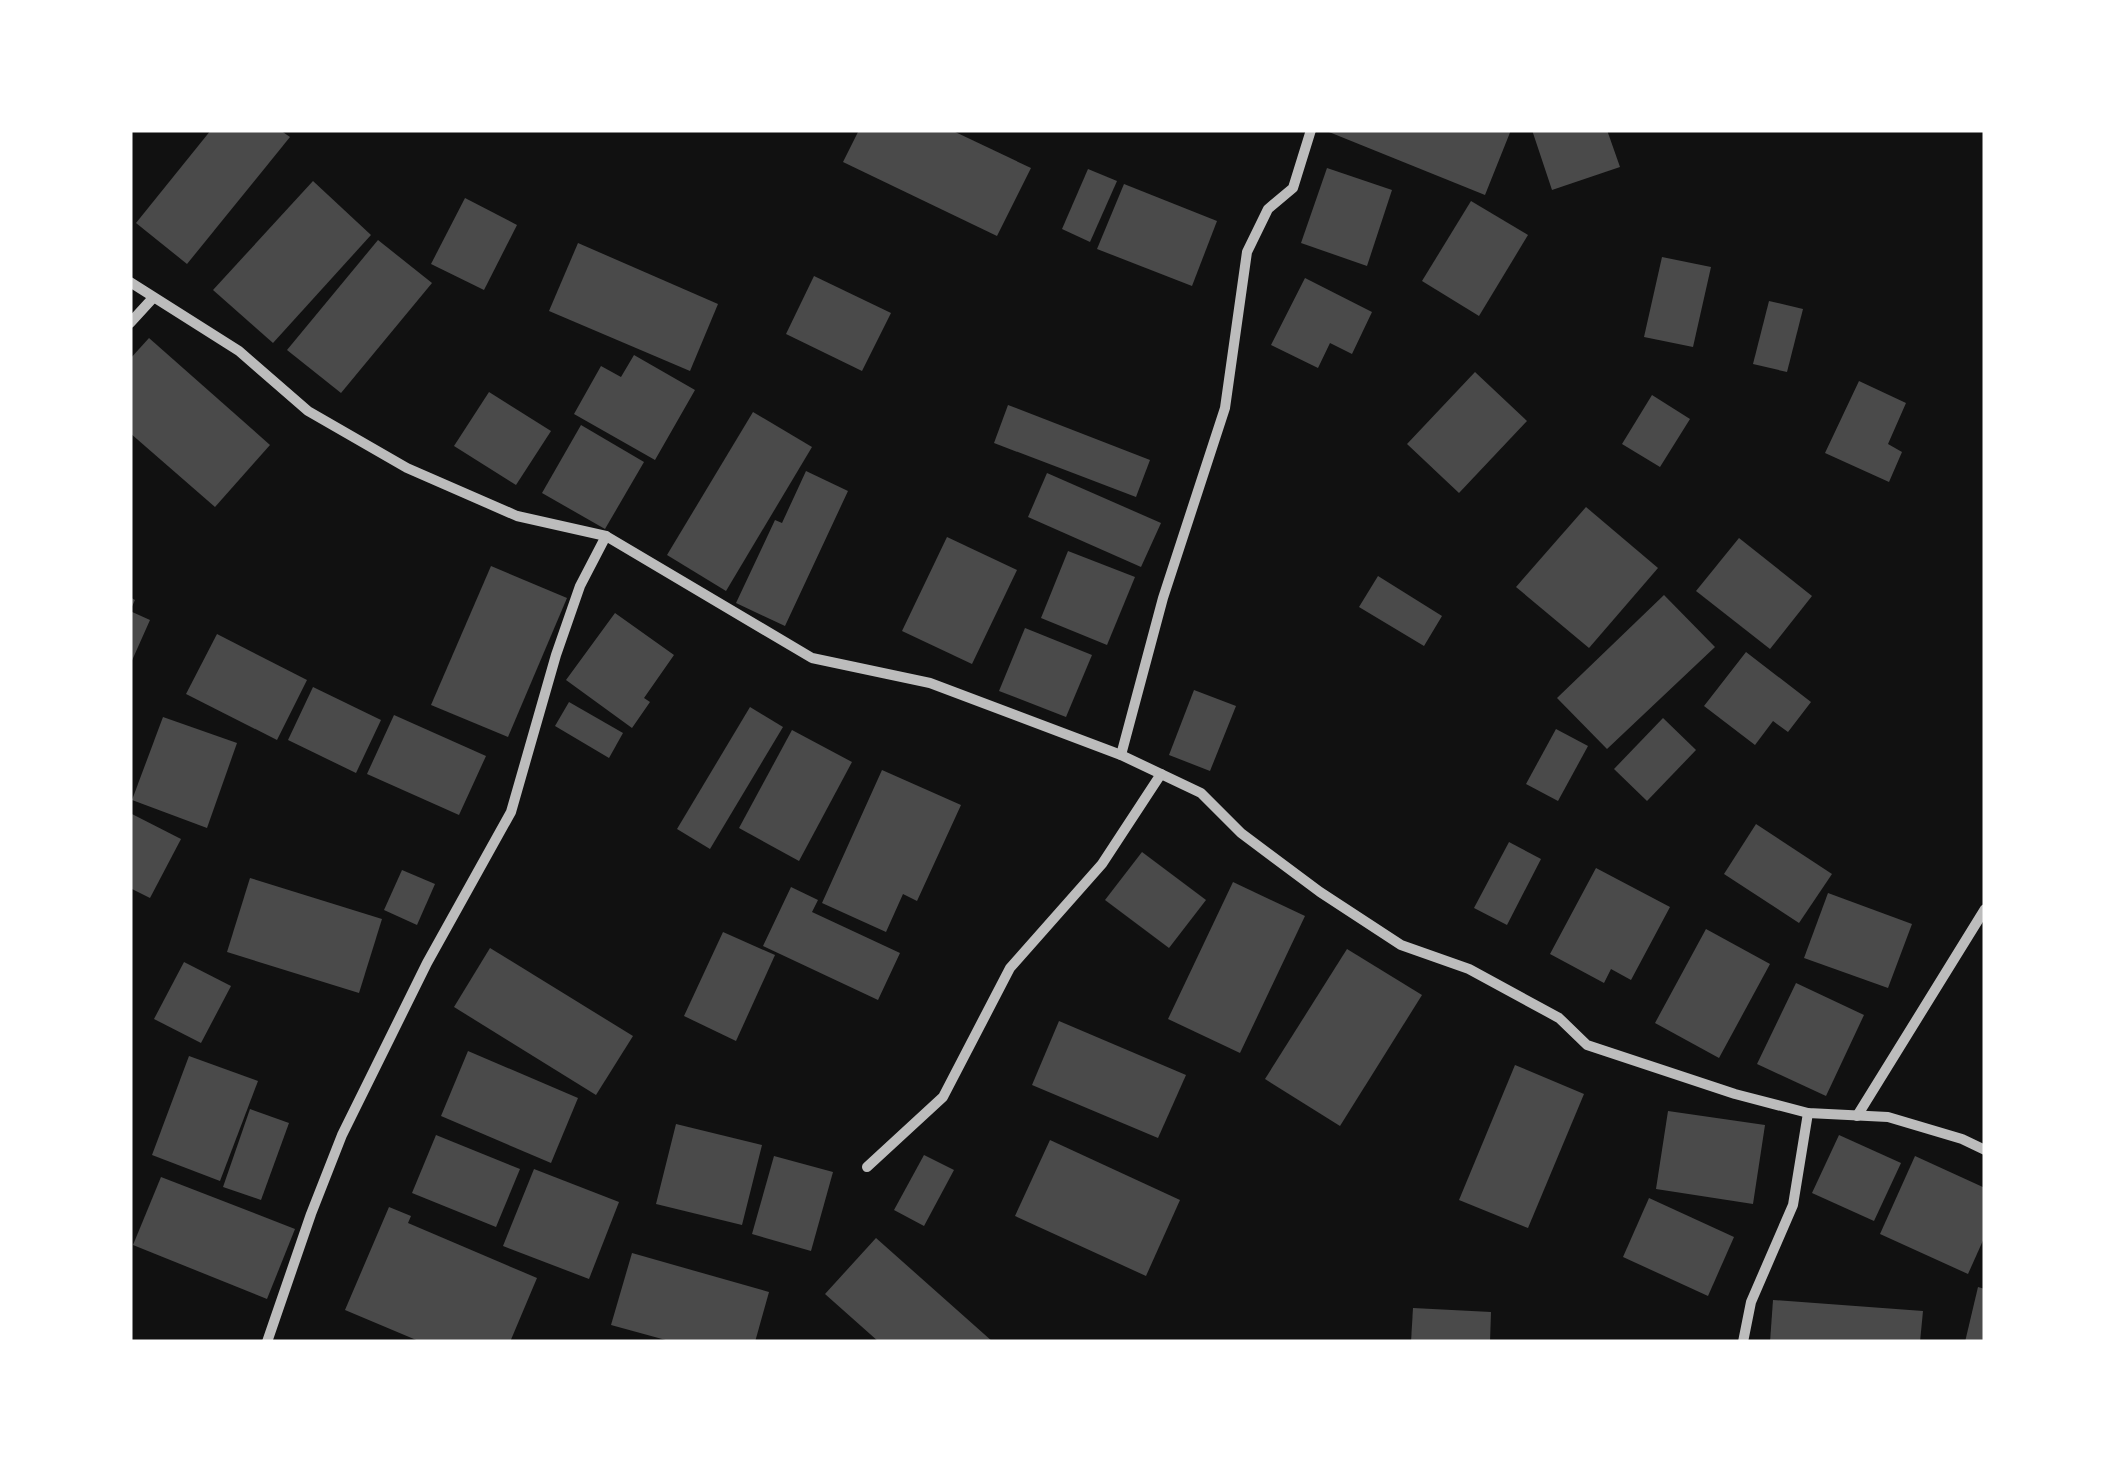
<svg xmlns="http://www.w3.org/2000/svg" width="2115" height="1472" font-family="'Work Sans',sans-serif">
<rect width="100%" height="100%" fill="#111"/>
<g fill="#4a4a4a">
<path d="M211 130H280L290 137 187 264 136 223Z"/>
<path d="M859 130H951L1031 168 997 236 843 162Z"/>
<path d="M1324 130H1511L1485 195Z"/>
<path d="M1532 130H1607L1620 167 1552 190Z"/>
<path d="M1327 168 1392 190 1367 266 1301 243Z"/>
<path d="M1088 169 1117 181 1090 242 1062 229Z"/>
<path d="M313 181 371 235 273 343 213 290Z"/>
<path d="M1124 184 1217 221 1192 286 1097 249Z"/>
<path d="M465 198 517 225 484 290 431 264Z"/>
<path d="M1471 201 1528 235 1479 316 1422 281Z"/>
<path d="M378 240 432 283 341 393 287 350Z"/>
<path d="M578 243 718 304 690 371 549 311Z"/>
<path d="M1662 257 1711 267 1693 347 1644 337Z"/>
<path d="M814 276 891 313 862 371 786 334Z"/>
<path d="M1305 278 1372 312 1352 354 1330 343 1318 368 1271 345Z"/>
<path d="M1769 301 1803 309 1787 372 1753 364Z"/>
<path d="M149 338 270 445 215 507 130 433V359Z"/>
<path d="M634 355 695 390 655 460 574 414 601 366 621 377Z"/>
<path d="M1475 372 1527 421 1459 493 1407 444Z"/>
<path d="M1859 381 1906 403 1888 444 1902 452 1889 482 1825 453Z"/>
<path d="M489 392 551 431 516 485 454 446Z"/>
<path d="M1652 395 1690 419 1660 467 1622 444Z"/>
<path d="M1008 405 1150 460 1136 497 994 443Z"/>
<path d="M753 412 812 447 726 591 667 555Z"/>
<path d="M581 425 644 462 605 529 542 493Z"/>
<path d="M806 471 848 491 785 626 736 603 775 520 782 523Z"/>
<path d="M1047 473 1161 523 1141 567 1028 517Z"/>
<path d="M1586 507 1658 568 1589 648 1516 587Z"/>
<path d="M947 537 1017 570 972 664 902 631Z"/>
<path d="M1739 538 1812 596 1770 649 1696 591Z"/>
<path d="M1068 551 1135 577 1107 645 1041 618Z"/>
<path d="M491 566 567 598 508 737 431 705Z"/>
<path d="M1378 576 1442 616 1424 646 1359 607Z"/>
<path d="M1664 595 1715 647 1607 749 1557 698Z"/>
<path d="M130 597 135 600 130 611 150 620 130 665Z"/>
<path d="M615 613 674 655 644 698 650 702 632 728 566 680Z"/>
<path d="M1025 628 1092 655 1066 717 999 691Z"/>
<path d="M217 634 307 680 277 740 186 694Z"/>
<path d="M1746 652 1811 702 1788 732 1773 721 1755 745 1704 706Z"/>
<path d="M313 687 381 720 356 773 288 740Z"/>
<path d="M1194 690 1236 706 1210 771 1169 755Z"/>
<path d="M569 702 623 733 609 758 555 726Z"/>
<path d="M750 707 783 727 710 849 677 829Z"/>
<path d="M394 715 486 756 459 815 367 774Z"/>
<path d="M163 717 237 743 207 828 132 800Z"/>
<path d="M1663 718 1696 750 1647 801 1614 769Z"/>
<path d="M1556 729 1588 746 1558 801 1526 784Z"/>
<path d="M792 730 852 762 799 861 739 828Z"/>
<path d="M882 770 961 805 917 901 903 894 886 932 822 903Z"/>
<path d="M130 813 181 839 150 898 130 888Z"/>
<path d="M1756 824 1832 874 1799 923 1724 874Z"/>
<path d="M1509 842 1541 859 1507 925 1474 908Z"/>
<path d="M1142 852 1206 900 1169 948 1105 900Z"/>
<path d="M1596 868 1670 907 1631 980 1611 969 1604 983 1550 954Z"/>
<path d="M402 870 435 884 417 925 384 910Z"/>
<path d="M250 878 382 919 359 993 227 952Z"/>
<path d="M1233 882 1305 916 1240 1053 1168 1019Z"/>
<path d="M791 887 818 900 812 912 900 953 878 1000 763 946Z"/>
<path d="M1828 893 1912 924 1888 988 1804 958Z"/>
<path d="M1706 929 1770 964 1719 1058 1655 1023Z"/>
<path d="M723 932 775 955 736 1041 684 1016Z"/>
<path d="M490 948 633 1036 596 1095 454 1007Z"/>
<path d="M1347 949 1422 995 1340 1126 1265 1079Z"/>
<path d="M184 962 231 986 201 1043 154 1019Z"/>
<path d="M1796 983 1864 1015 1826 1096 1757 1064Z"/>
<path d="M1059 1021 1186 1075 1158 1138 1032 1085Z"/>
<path d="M468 1051 578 1098 551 1163 441 1116Z"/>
<path d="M189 1056 258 1081 220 1181 152 1155Z"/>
<path d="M1515 1065 1584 1094 1528 1228 1459 1200Z"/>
<path d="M250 1109 289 1123 261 1200 223 1187Z"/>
<path d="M1668 1111 1765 1125 1753 1204 1656 1189Z"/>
<path d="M676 1124 762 1145 742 1225 656 1204Z"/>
<path d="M436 1135 520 1169 496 1227 412 1193Z"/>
<path d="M1839 1135 1901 1163 1874 1221 1812 1193Z"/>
<path d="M1050 1140 1180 1200 1146 1276 1015 1216Z"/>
<path d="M924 1155 954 1170 924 1226 894 1210Z"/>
<path d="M774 1156 833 1172 811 1251 752 1234Z"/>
<path d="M1915 1156 1985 1188V1236L1968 1274 1880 1234Z"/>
<path d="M534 1169 619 1202 589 1279 503 1246Z"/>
<path d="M161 1177 295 1229 267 1299 133 1245Z"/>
<path d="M1649 1198 1734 1237 1708 1296 1623 1257Z"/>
<path d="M389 1207 411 1216 408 1223 537 1278 510 1342H421L345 1310Z"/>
<path d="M876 1238 993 1342H879L825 1294Z"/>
<path d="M632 1253 769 1292 755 1342H673L611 1325Z"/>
<path d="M1978 1287 1985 1289V1342H1965Z"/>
<path d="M1773 1300 1923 1311 1920 1342H1770Z"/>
<path d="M1413 1308 1491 1312 1490 1342H1411Z"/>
</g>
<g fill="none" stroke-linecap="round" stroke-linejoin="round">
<g stroke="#bcbcbc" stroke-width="10">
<path d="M130 282 239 351 308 411 407 468 517 516 606 536 812 658 930 683 1121 755 1201 793 1241 833 1320 892 1401 945 1469 969 1559 1018 1587 1045 1735 1094 1808 1113 1888 1117 1962 1139 1985 1150"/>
<path d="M130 323 152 299"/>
<path d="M1121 755 1163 598 1225 408 1247 252 1268 209 1293 188 1311 130"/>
<path d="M1857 1116 1985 909"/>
<path d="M867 1167 943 1097 1010 968 1102 864 1161 774"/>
<path d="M267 1342 311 1214 342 1135 427 963 511 812 556 655 580 586 606 536"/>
<path d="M1743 1342 1751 1302 1793 1205 1808 1113"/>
</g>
</g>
<rect width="2115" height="1472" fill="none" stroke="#ffffff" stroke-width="265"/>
</svg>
